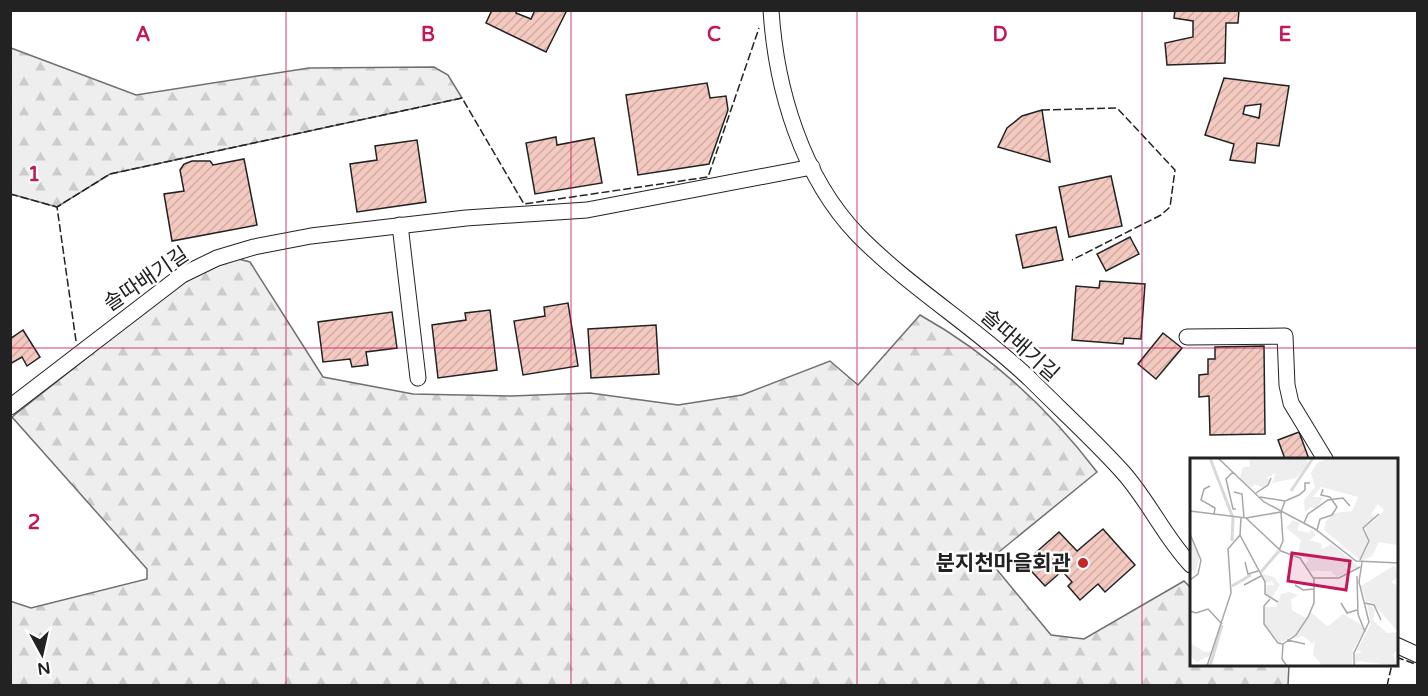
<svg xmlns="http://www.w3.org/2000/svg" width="1428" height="696" font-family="'Varela Round','Noto Sans KR',sans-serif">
<defs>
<pattern id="forest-firs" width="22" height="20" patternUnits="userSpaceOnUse" patternTransform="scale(1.5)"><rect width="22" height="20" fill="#eee"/><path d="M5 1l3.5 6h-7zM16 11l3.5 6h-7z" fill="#ccc"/></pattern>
<pattern id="building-hatch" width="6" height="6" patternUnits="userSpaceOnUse" patternTransform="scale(1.5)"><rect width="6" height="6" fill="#f3c9c0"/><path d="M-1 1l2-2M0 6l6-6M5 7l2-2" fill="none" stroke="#d0aca5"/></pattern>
</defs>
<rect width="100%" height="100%" fill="#fff"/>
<g fill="url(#forest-firs)" stroke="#6f6f6f" stroke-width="1.5">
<path d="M11 48 136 95 309 68 434 67 448 75 462 98 110 174 57 207 11 194Z"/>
<path d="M235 258 250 262 323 377 413 394 511 396 590 393 678 405 742 395 830 361 858 385 920 315C990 354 1049 409 1097 472L989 560 1051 635 1084 639 1184 581 1191 588V664L1289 665 1288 685H11L10 601 31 608 147 579V569L12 417 169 293 200 272Z"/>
</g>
<g fill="url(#building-hatch)" stroke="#222" stroke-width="1.5" fill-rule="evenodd">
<path d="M492 10H517L516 13 531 19 535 10H567L546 52 486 23Z"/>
<path d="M1175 10H1239L1238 23H1226L1225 63 1167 65 1165 43 1193 37V21L1174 18Z"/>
<path d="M1224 78 1289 86 1279 146 1257 143 1255 163 1230 160 1234 144 1205 135ZM1261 104 1259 118 1243 114 1245 106Z"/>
<path d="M707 83 710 98 726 96 728 110 709 164 638 175 626 95Z"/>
<path d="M1042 110 1050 162 998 147 1007 128 1022 116Z"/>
<path d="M556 137 557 145 594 138 602 183 535 194 526 143Z"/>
<path d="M417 140 426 202 357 212 350 164 377 160 375 146Z"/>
<path d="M244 159 257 225 172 241 164 194 184 191 180 170 184 164 192 161H210L213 165Z"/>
<path d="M1111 176 1122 226 1069 237 1059 187Z"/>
<path d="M1056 227 1063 260 1023 268 1016 235Z"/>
<path d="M1130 237 1139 254 1106 271 1097 254Z"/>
<path d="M1100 281 1145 284 1141 339 1124 338 1123 344 1072 340 1076 286 1099 288Z"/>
<path d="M568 303 578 366 523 375 514 321 545 316 544 307Z"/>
<path d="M490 310 497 370 438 378 432 325 466 320 465 313Z"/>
<path d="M392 312 397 348 366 352 368 365 352 367 350 359 323 362 318 322Z"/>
<path d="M656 325 659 374 591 378 588 329Z"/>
<path d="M23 330 40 357 27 366 22 357 10 364V339Z"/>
<path d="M1163 333 1182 348 1156 379 1138 364Z"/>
<path d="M1264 346 1265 434 1210 435 1209 396 1199 397V375L1208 374V359H1215V347Z"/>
<path d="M1299 432 1309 459H1285L1278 440Z"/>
<path d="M1103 529 1135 565 1105 592 1098 584 1080 600 1068 586 1072 582 1062 571 1045 586 1024 563 1059 532 1077 551Z"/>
</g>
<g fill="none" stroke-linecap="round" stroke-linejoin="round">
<defs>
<g id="lane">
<path d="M771 10C776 89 802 177 858 235 910 288 977 328 1031 380 1061 410 1093 439 1121 470 1148 499 1164 537 1191 565"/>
<path d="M400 225 418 378"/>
<path d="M1187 337 1285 336 1287 385 1291 403 1325 459"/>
<path d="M10 407 182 275 217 258 254 247 311 236 466 218 587 210 812 167"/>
<path d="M1396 645 1418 655"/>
</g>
</defs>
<use href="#lane" stroke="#222" stroke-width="17"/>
<use href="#lane" stroke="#fff" stroke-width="15"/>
<g stroke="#222" stroke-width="1.5" stroke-dasharray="8 3" stroke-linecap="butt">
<path d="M1042 110 1117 108 1175 170 1170 207 1161 215 1072 260"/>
<path d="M10 194 57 207"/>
<path d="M76 341 57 207 110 174 462 98 524 204 708 177 759 28"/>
<path d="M1396 657 1418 665"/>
<path d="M1387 686 1392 664"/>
</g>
</g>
<path fill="none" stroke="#c2185b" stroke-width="1.5" stroke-opacity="0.55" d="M286 10V686M571 10V686M857 10V686M1142 10V686M10 348H1418"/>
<circle fill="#c62828" stroke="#fff" stroke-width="2" cx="1083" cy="563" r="6"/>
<g text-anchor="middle" stroke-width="4.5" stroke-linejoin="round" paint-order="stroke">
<g font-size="21" fill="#222" stroke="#fff">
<text transform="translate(146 279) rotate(-34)" y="7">솔따배기길</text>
<text transform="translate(1020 345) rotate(42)" y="7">솔따배기길</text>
</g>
<g font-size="21" font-weight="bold" fill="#222" stroke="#fff" text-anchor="end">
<text x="1071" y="570">분지천마을회관</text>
</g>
</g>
<g transform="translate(1190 458)">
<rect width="208" height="208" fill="#fff"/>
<path d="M103 62 110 65 107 72 119 75 121 71 126 77 109 91 111 82 96 70ZM70 115 84 119 90 127 81 141 76 136V127H84L82 123 76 125ZM177 145 185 151 183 162 197 175 208 174V191L203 197 208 208 168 203 165 207V196L172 194 167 192 181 166ZM121 154 138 169 125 179 123 186 113 178 100 182ZM0 185 15 194 22 193 21 197 7 204 0 198Z" fill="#eee"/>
<path d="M59 0H116L118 6 106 20 82 25 86 15 76 20 81 23 74 30 65 26 61 30 50 20 53 9H60ZM139 0H208V96L207 87 189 84 182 98 171 103 180 84 175 69 185 62 194 52 188 46 181 56 186 59 172 70 179 83 170 102 134 72 136 63 144 55 162 53 168 39 131 29 123 39H133L127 51 120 49 115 54 114 42 125 29 121 15 127 5ZM0 77 10 99 4 117V112H0ZM118 82 131 85 132 91 142 86 169 109 163 111 154 107 158 114 147 119 141 113H120L114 106 119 103 117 100 107 97 111 87ZM205 107 208 119 201 124 208 128V174L183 145 176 143 171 128ZM99 134 108 137 101 141 102 152 116 160 106 176 90 185 74 166V149H86L91 136ZM153 156 170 166 174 173 163 192 162 208H133L123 197 125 179Z" fill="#eee"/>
<path fill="none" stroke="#d9d9d9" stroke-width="3" d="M20 0 43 60 42 83M101 33 123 0M71 114 89 93M42 128 61 117M20 208 32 167"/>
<path fill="none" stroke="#a7a7a7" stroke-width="1.5" d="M28 0 74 44 125 71 166 103 209 105M43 14 36 21 43 51H46M20 28 14 31 11 42 25 50 24 56M44 34 52 36 54 60M66 35 78 27 81 20M70 39 95 43M0 53 56 60 91 54M51 60 50 77 75 124V136L88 144M56 60 91 93 110 100 124 121V145L118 159 106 177 93 186M114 65 118 56 138 42 153 40 160 48M127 72 130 61 142 57 147 49 140 39 131 37 133 31M0 76 11 102 8 116 0 122M89 92 93 83 91 54 95 43 109 37 115 32V25H120M170 102 179 83 173 70 189 56M55 104 58 116 68 113M167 118 168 156 175 174M124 120H149L170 109M54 127 71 118M105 127 113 132 124 131M80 141 74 148V166L88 185 93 186M151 145 157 155 167 152M175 145 184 147 191 162M0 153 6 155 18 151 32 166M97 182 115 186M93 186 92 201 97 208M17 208 41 135 38 91 50 77M164 208V195L179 164 169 124 172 104"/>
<path fill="#c2185b" fill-opacity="0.15" stroke="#c2185b" stroke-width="3" d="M102 95 160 103 156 132 98 123Z"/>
<rect width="208" height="208" fill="none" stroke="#222" stroke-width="3"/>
</g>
<g font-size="20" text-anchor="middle" font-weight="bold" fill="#c2185b" stroke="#fff" stroke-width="4.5" stroke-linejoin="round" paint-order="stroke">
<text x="143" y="41">A</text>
<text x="428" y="41">B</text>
<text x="714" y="41">C</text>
<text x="1000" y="41">D</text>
<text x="1285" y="41">E</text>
<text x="34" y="181">1</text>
<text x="34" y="529">2</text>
</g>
<rect width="1428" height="696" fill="none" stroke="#222222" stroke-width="24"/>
<g transform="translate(42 654) rotate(172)" stroke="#ffffff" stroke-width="4.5" paint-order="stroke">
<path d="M0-4.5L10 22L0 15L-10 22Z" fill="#222222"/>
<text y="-9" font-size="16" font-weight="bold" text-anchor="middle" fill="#222222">N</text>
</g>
</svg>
